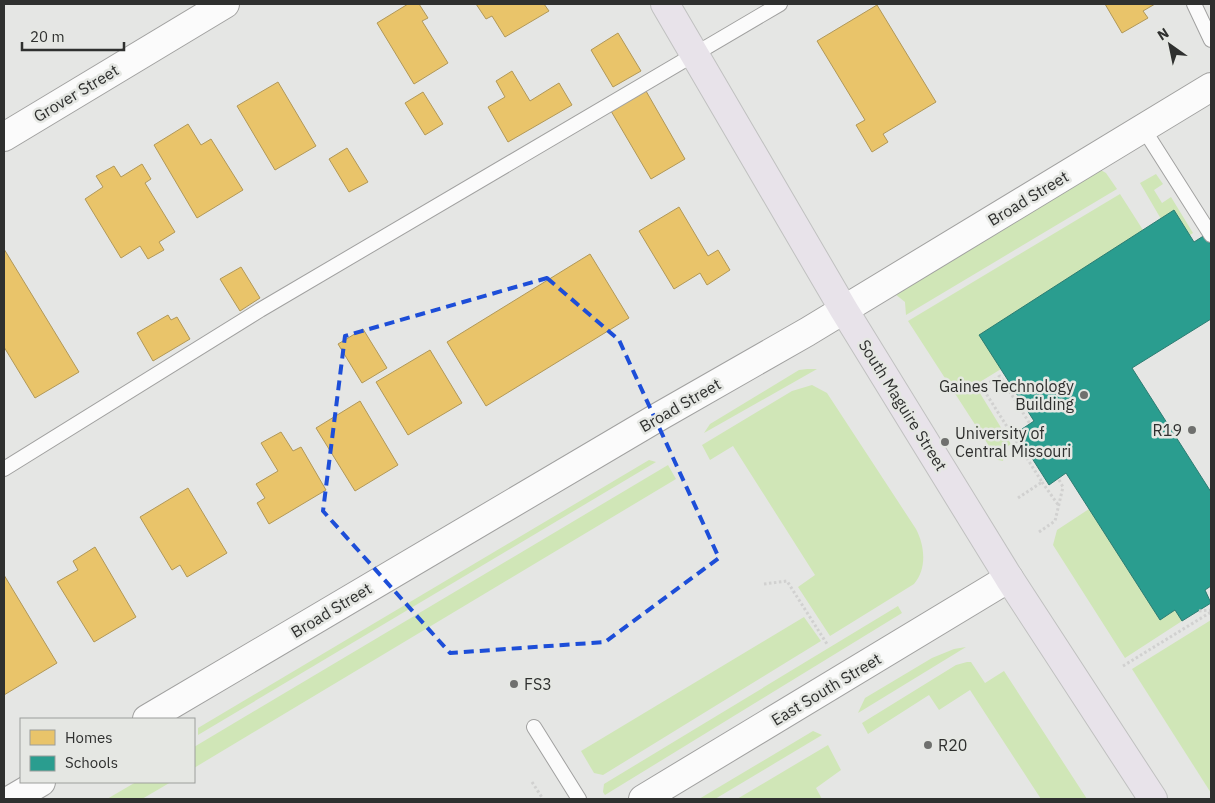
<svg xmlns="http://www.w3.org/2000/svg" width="1215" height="803" font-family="'IBM Plex Sans',sans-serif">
<rect width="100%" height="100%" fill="#e5e6e4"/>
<g fill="#d0e6b7">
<path d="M1099 169 1106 173 1117 189 906 315 905 302 895 294Z"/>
<path d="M1156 174 1163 184 1154 190 1162 203 1171 197 1193 233 1190 235 1174 211 1161 219 1140 183Z"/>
<path d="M1120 194 1143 230 1001 369 975 385 1011 444 1005 448 1003 461 998 460 908 321Z"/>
<path d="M807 369H817L704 433 710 424 799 370Z"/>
<path d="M812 385 827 393 916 529C925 546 927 569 914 584L830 636 798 587 815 575 733 446 710 460 702 445 792 391Z"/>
<path d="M649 460 656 462 198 735V728Z"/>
<path d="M668 465 676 479 194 768V747Z"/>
<path d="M1089 509 1160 620 1175 610 1182 621 1125 658 1053 545 1057 530Z"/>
<path d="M898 606 902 613 605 795 603 792 604 784Z"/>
<path d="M804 617 821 641 603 775 594 773 581 751Z"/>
<path d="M1211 620V793L1132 669Z"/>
<path d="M966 647 858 713 865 698 932 658 954 649Z"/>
<path d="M967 662H971L985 683 1004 671 1087 799H1041L970 690 939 710 929 695 868 734 862 723 956 665Z"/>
<path d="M813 731 822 735 715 799H699Z"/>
<path d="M828 745 841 770 816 788 822 799H737Z"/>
<path d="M136 782H171L142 799H107Z"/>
</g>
<g fill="#e9c46a" stroke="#b19858">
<path d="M408 4H419L428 18 422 21 448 63 414 84 377 23Z"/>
<path d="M476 4H544L549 11 505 37 492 16 486 19Z"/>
<path d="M1105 4H1155L1143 11 1148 18 1122 33Z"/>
<path d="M877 5 936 102 883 134 888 142 872 152 856 125 865 120 817 41Z"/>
<path d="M618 33 641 71 613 87 591 50Z"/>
<path d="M512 71 530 101 559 83 572 105 508 142 488 107 505 97 496 81Z"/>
<path d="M278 82 316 146 275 170 237 106Z"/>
<path d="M646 91 685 159 651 179 611 111Z"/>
<path d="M423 92 443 124 425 135 405 103Z"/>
<path d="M188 124 201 145 211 139 243 190 197 218 154 145Z"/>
<path d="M347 148 368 182 349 192 329 159Z"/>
<path d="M142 164 151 179 145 183 175 232 159 242 164 250 148 259 140 246 121 258 85 199 103 187 96 176 114 166 121 177Z"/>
<path d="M679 207 708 256 718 250 730 270 707 285 700 273 674 289 639 231Z"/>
<path d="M4 249 79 372 35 398 4 347Z"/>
<path d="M590 254 629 318 486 406 447 342Z"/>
<path d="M241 267 260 298 240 311 220 279Z"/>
<path d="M168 315 171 320 177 317 190 339 153 361 137 333Z"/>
<path d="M363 329 387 368 362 383 338 344Z"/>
<path d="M430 350 462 403 408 435 376 382Z"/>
<path d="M360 401 398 465 355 491 316 428Z"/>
<path d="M281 432 293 451 301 447 326 490 269 524 257 503 265 498 256 484 278 471 261 443Z"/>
<path d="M188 488 227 553 187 577 180 565 172 570 140 517Z"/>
<path d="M95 547 136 617 94 642 57 582 78 570 73 561Z"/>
<path d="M4 575 57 663 4 695Z"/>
</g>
<path fill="#2a9d8f" stroke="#2c7c72" d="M1174 210 1194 242 1205 235 1211 245V319L1132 368 1211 492V586L1205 590 1211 603 1182 621 1175 610 1160 620 1066 473 1049 485 1016 433 1034 421 979 335Z"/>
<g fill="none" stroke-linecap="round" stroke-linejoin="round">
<defs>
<g id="service">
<path d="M1194 4 1211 40"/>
<path d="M1143 128 1211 235"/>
<path d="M4 469 260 310 780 4"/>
<path d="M534 727 579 799"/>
</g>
<g id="minor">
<path d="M147 719 660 416 807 332 1211 87"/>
<path d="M12 799 41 782"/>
<path d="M643 799 1009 578"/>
</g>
<path id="tertiary" d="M4 137 225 4"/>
<path id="primary" d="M665 4 844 310 1009 578 1153 799"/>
</defs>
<use href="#service" stroke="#a1a1a0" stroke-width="16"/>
<use href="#minor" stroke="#a1a1a0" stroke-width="30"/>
<use href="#tertiary" stroke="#a1a1a0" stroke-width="30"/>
<use href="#primary" stroke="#c0c1c0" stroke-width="30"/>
<g stroke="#d1d1d0" stroke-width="3" stroke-dasharray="2.5 2.5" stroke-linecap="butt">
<path d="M1042 482 1059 506"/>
<path d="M1018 498 1042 482 982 387 1000 376 1030 424"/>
<path d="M1039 532 1055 521 1063 487 1058 478"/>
<path d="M764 584 787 581 827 644"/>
<path d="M1199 611 1211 610"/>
<path d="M1123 666 1211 612"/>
<path d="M532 782 543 799"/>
</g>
<use href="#service" stroke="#fbfbfb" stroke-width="14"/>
<use href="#minor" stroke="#fbfbfb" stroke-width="28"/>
<use href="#tertiary" stroke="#fbfbfb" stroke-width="28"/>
<use href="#primary" stroke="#e8e3ea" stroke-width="28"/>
</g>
<path fill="none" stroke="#1d4ed8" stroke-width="4" stroke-dasharray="10 6" stroke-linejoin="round" d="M547 278 619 340 719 558 605 642 450 653 323 511 345 336Z"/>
<g fill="#6f706e" stroke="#e5e7e3" stroke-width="2">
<circle cx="1084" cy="395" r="5"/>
<circle cx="1192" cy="430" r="5"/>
<circle cx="945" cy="442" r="5"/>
<circle cx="514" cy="684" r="5"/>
<circle cx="928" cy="745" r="5"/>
</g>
<g text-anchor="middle" stroke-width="5" stroke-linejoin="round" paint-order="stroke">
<g font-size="16" fill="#2f302f" stroke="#e5e7e3">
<text transform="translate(76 93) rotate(-31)" y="6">Grover Street</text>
<text transform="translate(1028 198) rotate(-31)" y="6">Broad Street</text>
<text transform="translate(680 405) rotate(-30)" y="6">Broad Street</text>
<text transform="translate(903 405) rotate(58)" y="6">South Maguire Street</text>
<text transform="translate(331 610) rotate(-31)" y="6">Broad Street</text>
<text transform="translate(826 689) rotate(-31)" y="6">East South Street</text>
</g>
<g font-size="16" fill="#2f302f" stroke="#e5e7e3" text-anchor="start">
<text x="1074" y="392" text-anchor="end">Gaines Technology<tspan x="1074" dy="18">Building</tspan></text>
<text x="1182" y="436" text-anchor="end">R19</text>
<text x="955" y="439">University of<tspan x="955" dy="18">Central Missouri</tspan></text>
<text x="524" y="690">FS3</text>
<text x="938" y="751">R20</text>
</g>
</g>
<rect width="1215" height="803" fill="none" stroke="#2f302f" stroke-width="10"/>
<rect x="20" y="718" width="175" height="65" fill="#e5e7e3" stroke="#9c9e9b"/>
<rect x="30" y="730" width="25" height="15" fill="#e9c46a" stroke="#9c9e9b"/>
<text x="65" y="743" font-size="15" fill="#2f302f">Homes</text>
<rect x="30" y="756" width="25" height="15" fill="#2a9d8f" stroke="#9c9e9b"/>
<text x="65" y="768" font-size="15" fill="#2f302f">Schools</text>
<g transform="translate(1170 45) rotate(327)" stroke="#e5e7e3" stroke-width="4" paint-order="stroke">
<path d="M0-4L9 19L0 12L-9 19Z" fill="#2f302f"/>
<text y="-8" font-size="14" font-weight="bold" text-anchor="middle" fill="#2f302f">N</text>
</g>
<path d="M22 42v8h102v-8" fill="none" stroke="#2f302f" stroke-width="2.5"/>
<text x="30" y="42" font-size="15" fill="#2f302f" stroke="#e5e7e3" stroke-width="4" paint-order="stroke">20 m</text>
</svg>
